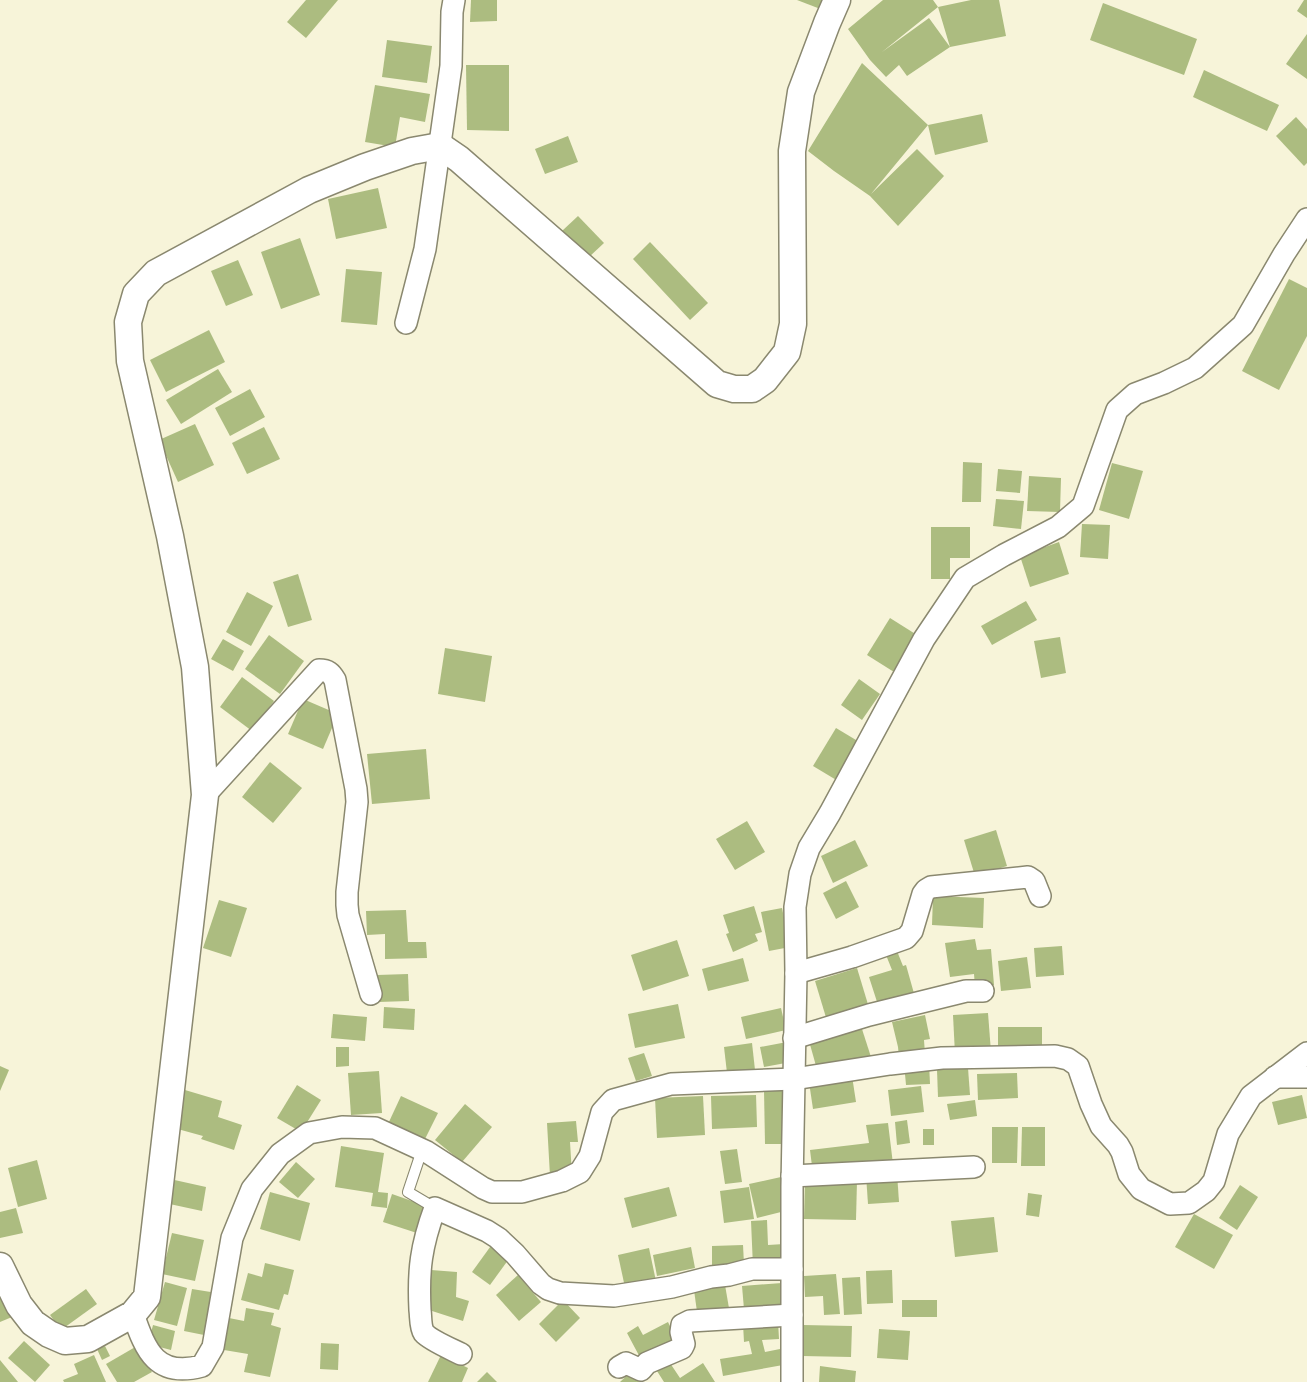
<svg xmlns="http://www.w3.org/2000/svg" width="1307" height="1382" font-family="'Source Sans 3',sans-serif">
<rect width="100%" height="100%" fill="#f7f4d9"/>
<g fill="#acbc80" fill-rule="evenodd">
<path d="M306 0H338L306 38 287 22Z"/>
<path d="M471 0H497V21L470 22Z"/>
<path d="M797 0H826L823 10Z"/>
<path d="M883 0H933L938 7 971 0H999L1006 36 950 47 907 76 899 65 886 77 870 60 848 29ZM938 7 950 47 929 18 882 52Z"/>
<path d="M1304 0H1307V18L1297 11Z"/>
<path d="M1103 3 1197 39 1184 75 1090 40Z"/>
<path d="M1307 34V79L1286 64Z"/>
<path d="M387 40 432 46 427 83 382 77Z"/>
<path d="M862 63 928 125 982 114 988 142 935 155 928 125 871 194 917 149 944 176 898 226 870 196 834 171 808 151Z"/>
<path d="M466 65H509V131L467 130Z"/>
<path d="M1204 70 1279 105 1267 131 1193 97Z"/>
<path d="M375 85 430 94 425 122 400 117 395 147 365 142Z"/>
<path d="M1296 117 1307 129V163L1304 166 1276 136Z"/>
<path d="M568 136 578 162 545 174 535 149Z"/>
<path d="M378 188 387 228 336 239 328 199Z"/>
<path d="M578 216 604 243 588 258 562 231Z"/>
<path d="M300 238 320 295 281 309 261 252Z"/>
<path d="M650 242 708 303 690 320 633 259Z"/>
<path d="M238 260 253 295 226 306 211 271Z"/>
<path d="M346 269 382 272 377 325 341 322Z"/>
<path d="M1289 279 1307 288V336L1279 390 1242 371Z"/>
<path d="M209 330 225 362 166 392 150 360Z"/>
<path d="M218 369 232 392 181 424 166 400Z"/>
<path d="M250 389 265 417 230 436 215 408Z"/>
<path d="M195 424 214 465 178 482 159 440Z"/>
<path d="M264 427 280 459 247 474 232 443Z"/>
<path d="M963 462 982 463 981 502H962Z"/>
<path d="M1112 463 1143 471 1129 519 1099 510Z"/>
<path d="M998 469 1022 471 1020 493 996 491Z"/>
<path d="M1029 476 1061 478 1060 512 1027 511Z"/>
<path d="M996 499 1024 501 1021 529 993 526Z"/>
<path d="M1082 524 1110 525 1108 559 1080 557Z"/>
<path d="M931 527H970V558H950V579H931Z"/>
<path d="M1059 542 1069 574 1030 587 1020 556Z"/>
<path d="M298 574 312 620 288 627 273 582Z"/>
<path d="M247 592 273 606 251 646 226 632Z"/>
<path d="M1026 601 1037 620 992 645 981 626Z"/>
<path d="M890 618 917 635 894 672 867 655Z"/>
<path d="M269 635 304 661 280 694 245 669Z"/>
<path d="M1060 637 1066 673 1041 678 1034 641Z"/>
<path d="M223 639 244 651 233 671 211 659Z"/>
<path d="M445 648 492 656 485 702 438 694Z"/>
<path d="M242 677 274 701 252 731 220 707Z"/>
<path d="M859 679 880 694 862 720 841 705Z"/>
<path d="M303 699 338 714 323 749 288 734Z"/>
<path d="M836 728 861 743 838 781 813 766Z"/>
<path d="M426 749 430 799 372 804 367 754Z"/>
<path d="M270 762 302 788 273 823 242 797Z"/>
<path d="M747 821 765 852 735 870 716 839Z"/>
<path d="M996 830 1007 866 975 876 964 840Z"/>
<path d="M855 840 868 866 833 883 821 856Z"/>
<path d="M846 881 859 907 836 919 823 893Z"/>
<path d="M933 896 984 898 983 928 932 925Z"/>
<path d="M219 900 247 908 231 957 203 948Z"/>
<path d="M754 906 762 932 755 934 758 941 733 952 726 934 729 933 723 915Z"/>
<path d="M782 908 790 947 769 951 761 912Z"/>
<path d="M406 910 408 942H426L427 958 385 959V934L367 935 366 911Z"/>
<path d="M975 939 977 950 991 949 994 985 975 987 974 974 950 977 945 943Z"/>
<path d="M677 940 689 976 643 991 631 955Z"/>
<path d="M1062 946 1064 975 1036 977 1034 948Z"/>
<path d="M897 951 903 966 906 965 915 997 879 1008 869 977 892 970 886 955Z"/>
<path d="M1027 957 1031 988 1001 991 998 961Z"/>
<path d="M743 958 749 981 708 991 702 969Z"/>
<path d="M857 968 870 1011 828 1024 815 981Z"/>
<path d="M408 974 409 1001 378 1002 377 975Z"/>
<path d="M678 1004 685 1038 635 1048 628 1014Z"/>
<path d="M384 1007 415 1009 414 1030 383 1028Z"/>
<path d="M781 1008 786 1030 746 1039 741 1017Z"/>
<path d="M988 1013 991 1052 955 1054 953 1015Z"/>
<path d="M333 1014 367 1017 365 1041 331 1038Z"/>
<path d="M925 1015 930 1039 924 1040 925 1054 899 1057 898 1047 892 1022Z"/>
<path d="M861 1026 871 1057 818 1073 809 1041Z"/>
<rect x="998" y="1027" width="44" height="26"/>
<path d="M787 1042 791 1062 764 1067 760 1047Z"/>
<path d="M752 1043 755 1070 727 1073 724 1047Z"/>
<path d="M336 1047H349V1066L336 1067Z"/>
<path d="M644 1053 652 1076 636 1081 628 1058Z"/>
<path d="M929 1062 930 1084 906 1085 904 1063Z"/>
<path d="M0 1066 9 1070 0 1091Z"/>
<path d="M968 1068 970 1095 938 1097 937 1070Z"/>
<path d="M379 1071 382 1113 351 1115 348 1073Z"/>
<path d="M1017 1073 1018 1098 978 1100 977 1074Z"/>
<path d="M852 1076 856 1102 813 1109 809 1082Z"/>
<path d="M297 1085 321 1100 301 1132 277 1118Z"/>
<path d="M921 1086 924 1112 891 1116 888 1090Z"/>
<path d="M790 1089 791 1144H765L764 1090Z"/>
<path d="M185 1090 222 1101 218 1117 242 1125 234 1150 201 1139 203 1136 174 1128Z"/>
<path d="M756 1095 757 1127 712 1129 711 1096Z"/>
<path d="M1302 1095 1307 1118 1278 1125 1272 1102Z"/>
<path d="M401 1096 438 1113 424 1141 388 1124Z"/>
<path d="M703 1096 705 1135 657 1138 655 1098Z"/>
<path d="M975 1100 977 1116 950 1120 947 1104Z"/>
<path d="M465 1104 492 1127 462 1162 435 1140Z"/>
<path d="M907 1120 910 1143 897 1145 895 1122Z"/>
<path d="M576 1121 578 1142H570L572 1175 550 1176 547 1123Z"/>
<path d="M888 1123 893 1164 813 1174 810 1150 869 1143 866 1125Z"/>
<path d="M992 1127H1018L1017 1163H992Z"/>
<path d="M1022 1127H1045V1166H1021Z"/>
<rect x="923" y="1129" width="11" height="16"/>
<path d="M341 1146 384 1153 378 1192 388 1193 387 1208 371 1206 373 1193 335 1187Z"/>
<path d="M737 1149 742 1182 725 1184 720 1151Z"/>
<path d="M37 1160 47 1199 18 1207 8 1168Z"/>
<path d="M296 1162 315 1179 298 1198 279 1182Z"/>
<path d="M897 1173 899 1202 868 1204 866 1175Z"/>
<path d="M781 1177 789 1210 757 1218 749 1184Z"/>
<path d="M170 1179 206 1187 202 1211 165 1203Z"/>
<path d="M805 1180 857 1181 856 1220 804 1219Z"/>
<path d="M1240 1185 1258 1197 1237 1230 1219 1218Z"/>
<path d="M669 1187 677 1216 632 1228 624 1198Z"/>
<path d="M749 1187 754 1219 724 1223 720 1191Z"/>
<path d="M270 1192 310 1203 300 1241 260 1229Z"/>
<path d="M1028 1193 1042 1195 1039 1217 1026 1215Z"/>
<path d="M392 1194 429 1207 420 1234 383 1222Z"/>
<path d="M16 1208 23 1233 0 1238V1212Z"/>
<path d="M1194 1214 1233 1235 1214 1269 1175 1247Z"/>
<path d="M994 1217 998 1252 955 1257 951 1221Z"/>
<path d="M767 1220 768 1245 784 1244 785 1265 753 1267 751 1221Z"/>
<path d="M172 1233 204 1240 195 1281 162 1274Z"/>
<path d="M493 1243 511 1256 490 1285 472 1272Z"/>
<path d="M743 1245 744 1264 712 1265V1246Z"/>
<path d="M691 1247 695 1268 657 1276 653 1255Z"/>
<path d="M649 1248 657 1286 626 1292 618 1255Z"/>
<path d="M265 1263 294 1270 288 1295 284 1294 279 1310 241 1300 248 1273 262 1277Z"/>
<path d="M431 1270 457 1272 456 1297 469 1301 463 1321 429 1310Z"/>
<path d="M892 1270 893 1303 867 1304 866 1271Z"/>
<path d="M836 1274 840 1314 824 1315 823 1296 805 1297 804 1276Z"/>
<path d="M518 1275 541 1302 519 1321 496 1295Z"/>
<path d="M860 1277 862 1314 844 1315 842 1278Z"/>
<path d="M165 1282 187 1288 177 1326 154 1320Z"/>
<path d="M782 1283 784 1306 744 1309 742 1286Z"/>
<path d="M725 1285 730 1314 698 1319 694 1290Z"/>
<path d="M86 1289 97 1304 61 1330 50 1315Z"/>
<path d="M192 1289 217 1293 209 1336 184 1331Z"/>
<path d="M0 1292 12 1317 0 1322Z"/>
<path d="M563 1300 580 1318 556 1342 539 1324Z"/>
<rect x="902" y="1300" width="35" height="17"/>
<path d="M246 1308 274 1313 271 1325 281 1328 270 1377 244 1372 248 1354 224 1350 229 1318 244 1321Z"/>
<path d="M778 1321 779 1339 762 1340 765 1352 780 1349 783 1365 723 1376 720 1359 752 1354 749 1341 744 1342 743 1324Z"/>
<path d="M668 1322 679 1345 643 1363 627 1333 638 1326 643 1335Z"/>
<path d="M153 1325 175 1331 171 1350 148 1344Z"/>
<path d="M803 1325 852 1326 851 1357 802 1356Z"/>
<path d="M879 1329 910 1331 908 1360 877 1358Z"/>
<path d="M24 1341 50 1365 35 1382 8 1358Z"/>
<path d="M321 1343 339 1344 338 1370 320 1369Z"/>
<path d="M105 1346 110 1356 102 1360 97 1349Z"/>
<path d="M137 1346 152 1372 134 1382H117L106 1364Z"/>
<path d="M94 1355 106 1382H64L63 1380 78 1374 74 1364Z"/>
<path d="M441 1355 468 1368 462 1382H428Z"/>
<path d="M0 1360 18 1382H0Z"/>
<path d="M670 1363 680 1378 703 1363 715 1382H664L657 1371Z"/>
<path d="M820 1366 856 1371 855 1382H819Z"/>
<path d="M632 1371 643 1382H620Z"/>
<path d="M487 1372 497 1382H477Z"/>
</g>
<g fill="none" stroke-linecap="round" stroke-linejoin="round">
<defs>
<path id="service" d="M422 1150 408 1192 435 1208"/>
<g id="minor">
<path d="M406 323 425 249 451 66 452 12 454 0"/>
<path d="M205 795 319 670C328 670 331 673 335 680L356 789 357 802 347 892V905L348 915 371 994"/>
<path d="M796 973 852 957 906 938 912 931 923 894 926 890 931 887 1028 877 1034 881 1040 896"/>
<path d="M794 1038 869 1015 966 991H983"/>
<path d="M1275 1077H1307"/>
<path d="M792 1176 974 1167"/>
<path d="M133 1314C146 1352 157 1378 202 1366L213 1347 232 1238 252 1189 280 1154 309 1133 342 1127 375 1128 427 1152 483 1188 492 1192H522L562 1181 580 1172 590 1156 602 1112 613 1100 671 1084 794 1079 890 1064 942 1058 1055 1056 1068 1059 1078 1066 1091 1104 1101 1126 1118 1145 1122 1152 1129 1174 1141 1189 1170 1204 1189 1203 1206 1191 1214 1181 1228 1134 1251 1096 1307 1053"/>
<path d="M461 1354C451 1349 430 1340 424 1333 420 1327 421 1317 420 1310 418 1270 421 1246 435 1208L487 1231 498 1238 515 1254 541 1284 548 1289 560 1293 614 1296 672 1287 711 1277 729 1275 752 1269H792"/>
<path d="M619 1367 626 1363 641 1370 647 1363 682 1348 684 1344 681 1332 682 1325 690 1321 792 1315"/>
<path d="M792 1382V1186L796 973 795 907 800 874 809 848 830 813 924 639 965 578 1004 555 1058 527 1083 506 1117 410 1135 394 1164 383 1195 368 1243 325 1284 254 1307 219"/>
</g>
<path id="tertiary" d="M0 1266 19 1305 33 1323 49 1334 65 1341 88 1339 133 1314 147 1297 205 795 195 667 170 536 130 361 128 322 136 294 156 273 309 190 365 167 412 151 440 146 459 159 717 384 734 389H752L765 380 787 352 793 324 792 151 801 92 827 23 837 0"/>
</defs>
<use href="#service" stroke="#8a886f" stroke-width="12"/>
<use href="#minor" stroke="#8a886f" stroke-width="24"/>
<use href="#tertiary" stroke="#8a886f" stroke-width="29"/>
<use href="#service" stroke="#fff" stroke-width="10"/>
<use href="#minor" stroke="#fff" stroke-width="21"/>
<use href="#tertiary" stroke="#fff" stroke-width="26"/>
</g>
</svg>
